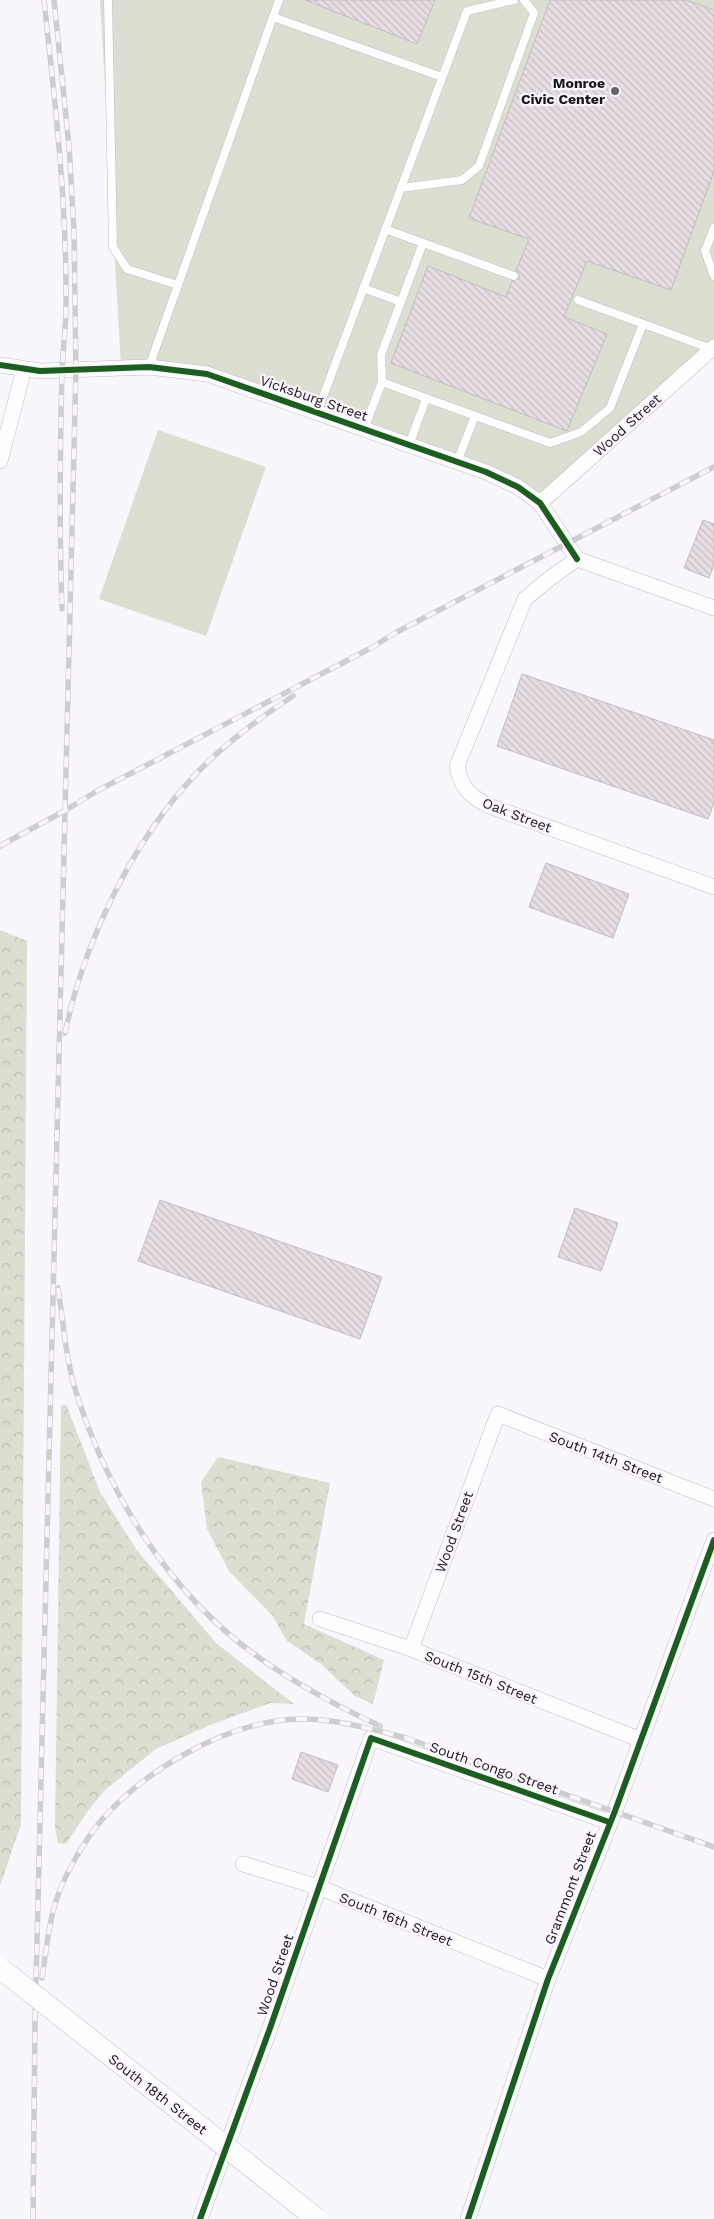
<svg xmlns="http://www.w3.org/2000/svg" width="714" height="2219" font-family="'Work Sans',sans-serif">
<defs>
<pattern id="forest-crowns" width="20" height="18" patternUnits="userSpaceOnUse" patternTransform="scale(1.25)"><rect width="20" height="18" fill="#dcded2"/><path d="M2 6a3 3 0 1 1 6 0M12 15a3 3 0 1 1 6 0" fill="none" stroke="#bcbeb4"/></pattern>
<pattern id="building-back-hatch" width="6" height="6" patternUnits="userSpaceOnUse" patternTransform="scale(1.25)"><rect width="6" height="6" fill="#e7dee4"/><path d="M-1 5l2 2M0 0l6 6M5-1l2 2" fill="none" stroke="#c6bec3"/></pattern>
</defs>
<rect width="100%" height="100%" fill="#f9f7fb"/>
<g fill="url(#forest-crowns)">
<path d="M0 930 27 941 21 1824 0 1886Z"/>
<path d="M66 1404 100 1492 136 1549 216 1643 294 1704 270 1703 210 1725 156 1749 105 1790 87 1812 66 1844 58 1843 55 1827 61 1406Z"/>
<path d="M218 1457 330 1483 304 1624 384 1660 373 1704 355 1696 321 1664 287 1641 272 1615 229 1571 207 1529 201 1482Z"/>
</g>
<g fill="#dcded2">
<path d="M100 0H714V347L540 503 518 487 207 374 121 367Z"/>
<path d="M158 430 266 467 206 636 99 599Z"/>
</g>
<g fill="url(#building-back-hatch)" stroke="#c0bcc0">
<path d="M305 0H435L417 44Z"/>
<path d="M550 0H686L714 10V171L671 290 587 261 564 317 607 334 567 431 391 363 428 266 506 297 512 281 519 278V275L516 271 529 239 469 218Z"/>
<path d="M703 520 714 524V565L709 578 684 568Z"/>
<path d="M522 674 714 740V803L708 819 497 746Z"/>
<path d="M546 863 629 894 613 938 529 907Z"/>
<path d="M160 1200 382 1277 360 1339 138 1261Z"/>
<path d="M575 1208 618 1223 601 1271 558 1257Z"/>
<path d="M301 1752 338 1765 328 1792 292 1779Z"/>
</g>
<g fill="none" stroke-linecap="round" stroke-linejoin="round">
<defs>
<g id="service">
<path d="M108 0 113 247 127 269 178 285"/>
<path d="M273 17 442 77"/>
<path d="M401 188 462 180 479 166 534 13 524 0"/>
<path d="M714 228 705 251 714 276"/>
<path d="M385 229 514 276"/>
<path d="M363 288 401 302"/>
<path d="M578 300 712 349"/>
<path d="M149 367 279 0"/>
<path d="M382 382 381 355 423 243"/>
<path d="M317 413 467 11 514 0"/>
<path d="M364 429 382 382 550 443 581 432 610 408 643 324"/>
<path d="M409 445 426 399"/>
<path d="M457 462 475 416"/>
</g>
<g id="minor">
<path d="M0 365 40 371 149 367 207 374 486 472 518 487 540 503 577 559"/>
<path d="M0 461 24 369"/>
<path d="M540 503 714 347"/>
<path d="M577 559 549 579 525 599 457 766C461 789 470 796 489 806L714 887"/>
<path d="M577 559 714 608"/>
<path d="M320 1619 411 1649 641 1740"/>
<path d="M411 1649 498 1414 714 1499"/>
<path d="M243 1864 318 1887 548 1979"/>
<path d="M200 2219 269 2031 371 1738 609 1822"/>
<path d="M468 2219 548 1979 615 1811 714 1540"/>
</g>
</defs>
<use href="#service" stroke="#c0bdc2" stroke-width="9"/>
<use href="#minor" stroke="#c0bdc2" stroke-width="16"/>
<use href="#service" stroke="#fefefe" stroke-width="8"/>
<use href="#minor" stroke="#fefefe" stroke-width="15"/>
<defs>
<g id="rail">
<path d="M44 0C55 101 67 204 66 306 66 327 63 349 62 370 60 450 59 529 62 609"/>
<path d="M0 846 66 810 97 791 371 648 395 633 714 467"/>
<path d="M65 1033C84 942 132 842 195 775 224 744 258 719 293 696"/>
<path d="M58 1288C63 1319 65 1352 73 1382 105 1490 168 1594 261 1659 298 1685 339 1707 380 1726"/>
<path d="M42 1978C47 1947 49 1914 62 1885 72 1862 91 1830 109 1812 149 1769 217 1730 276 1721 320 1714 364 1727 406 1738L714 1847"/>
<path d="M33 2219 35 2022 76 369 74 231 69 146 54 0"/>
</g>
</defs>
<use href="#rail" stroke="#cecdcf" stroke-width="5.5"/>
<use href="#rail" stroke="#faf5fd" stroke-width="4" stroke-dasharray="11" stroke-linecap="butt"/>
<defs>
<path id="secondary-bridge" d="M0 1968 317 2219"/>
</defs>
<use href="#secondary-bridge" stroke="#c0bdc2" stroke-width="22" stroke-linecap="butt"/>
<use href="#secondary-bridge" stroke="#fefefe" stroke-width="21"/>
<defs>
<g id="cycleway">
<path d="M0 365 40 371 149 367 207 374 486 472 518 487 540 503 577 559"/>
<path d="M200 2219 269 2031 371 1738 609 1822"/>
<path d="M468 2219 548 1979 615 1811 714 1540"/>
</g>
</defs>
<use href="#cycleway" stroke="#faf5fd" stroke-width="9"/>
<use href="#cycleway" stroke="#1b5e20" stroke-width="6"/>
</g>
<circle fill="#67646a" stroke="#faf5fd" stroke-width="2" cx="615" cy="91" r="5"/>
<g text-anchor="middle" stroke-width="4.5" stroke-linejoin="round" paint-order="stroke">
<g font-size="14" font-weight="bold" fill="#19151c" stroke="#faf5fd" text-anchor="end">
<text x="605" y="88">Monroe<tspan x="605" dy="16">Civic Center</tspan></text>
</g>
<g font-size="14" fill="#19151c" stroke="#faf5fd">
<text transform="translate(314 398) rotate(19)" y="5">Vicksburg Street</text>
<text transform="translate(627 425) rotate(-42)" y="5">Wood Street</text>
<text transform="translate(517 815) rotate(21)" y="5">Oak Street</text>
<text transform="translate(606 1457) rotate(21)" y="5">South 14th Street</text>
<text transform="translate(454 1532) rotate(-70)" y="5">Wood Street</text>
<text transform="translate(481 1677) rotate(22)" y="5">South 15th Street</text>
<text transform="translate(494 1768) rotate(19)" y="5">South Congo Street</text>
<text transform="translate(570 1888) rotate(-69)" y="5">Grammont Street</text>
<text transform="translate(396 1919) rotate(22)" y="5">South 16th Street</text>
<text transform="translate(275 1975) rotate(-71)" y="5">Wood Street</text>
<text transform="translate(158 2094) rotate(38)" y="5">South 18th Street</text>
</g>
</g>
</svg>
